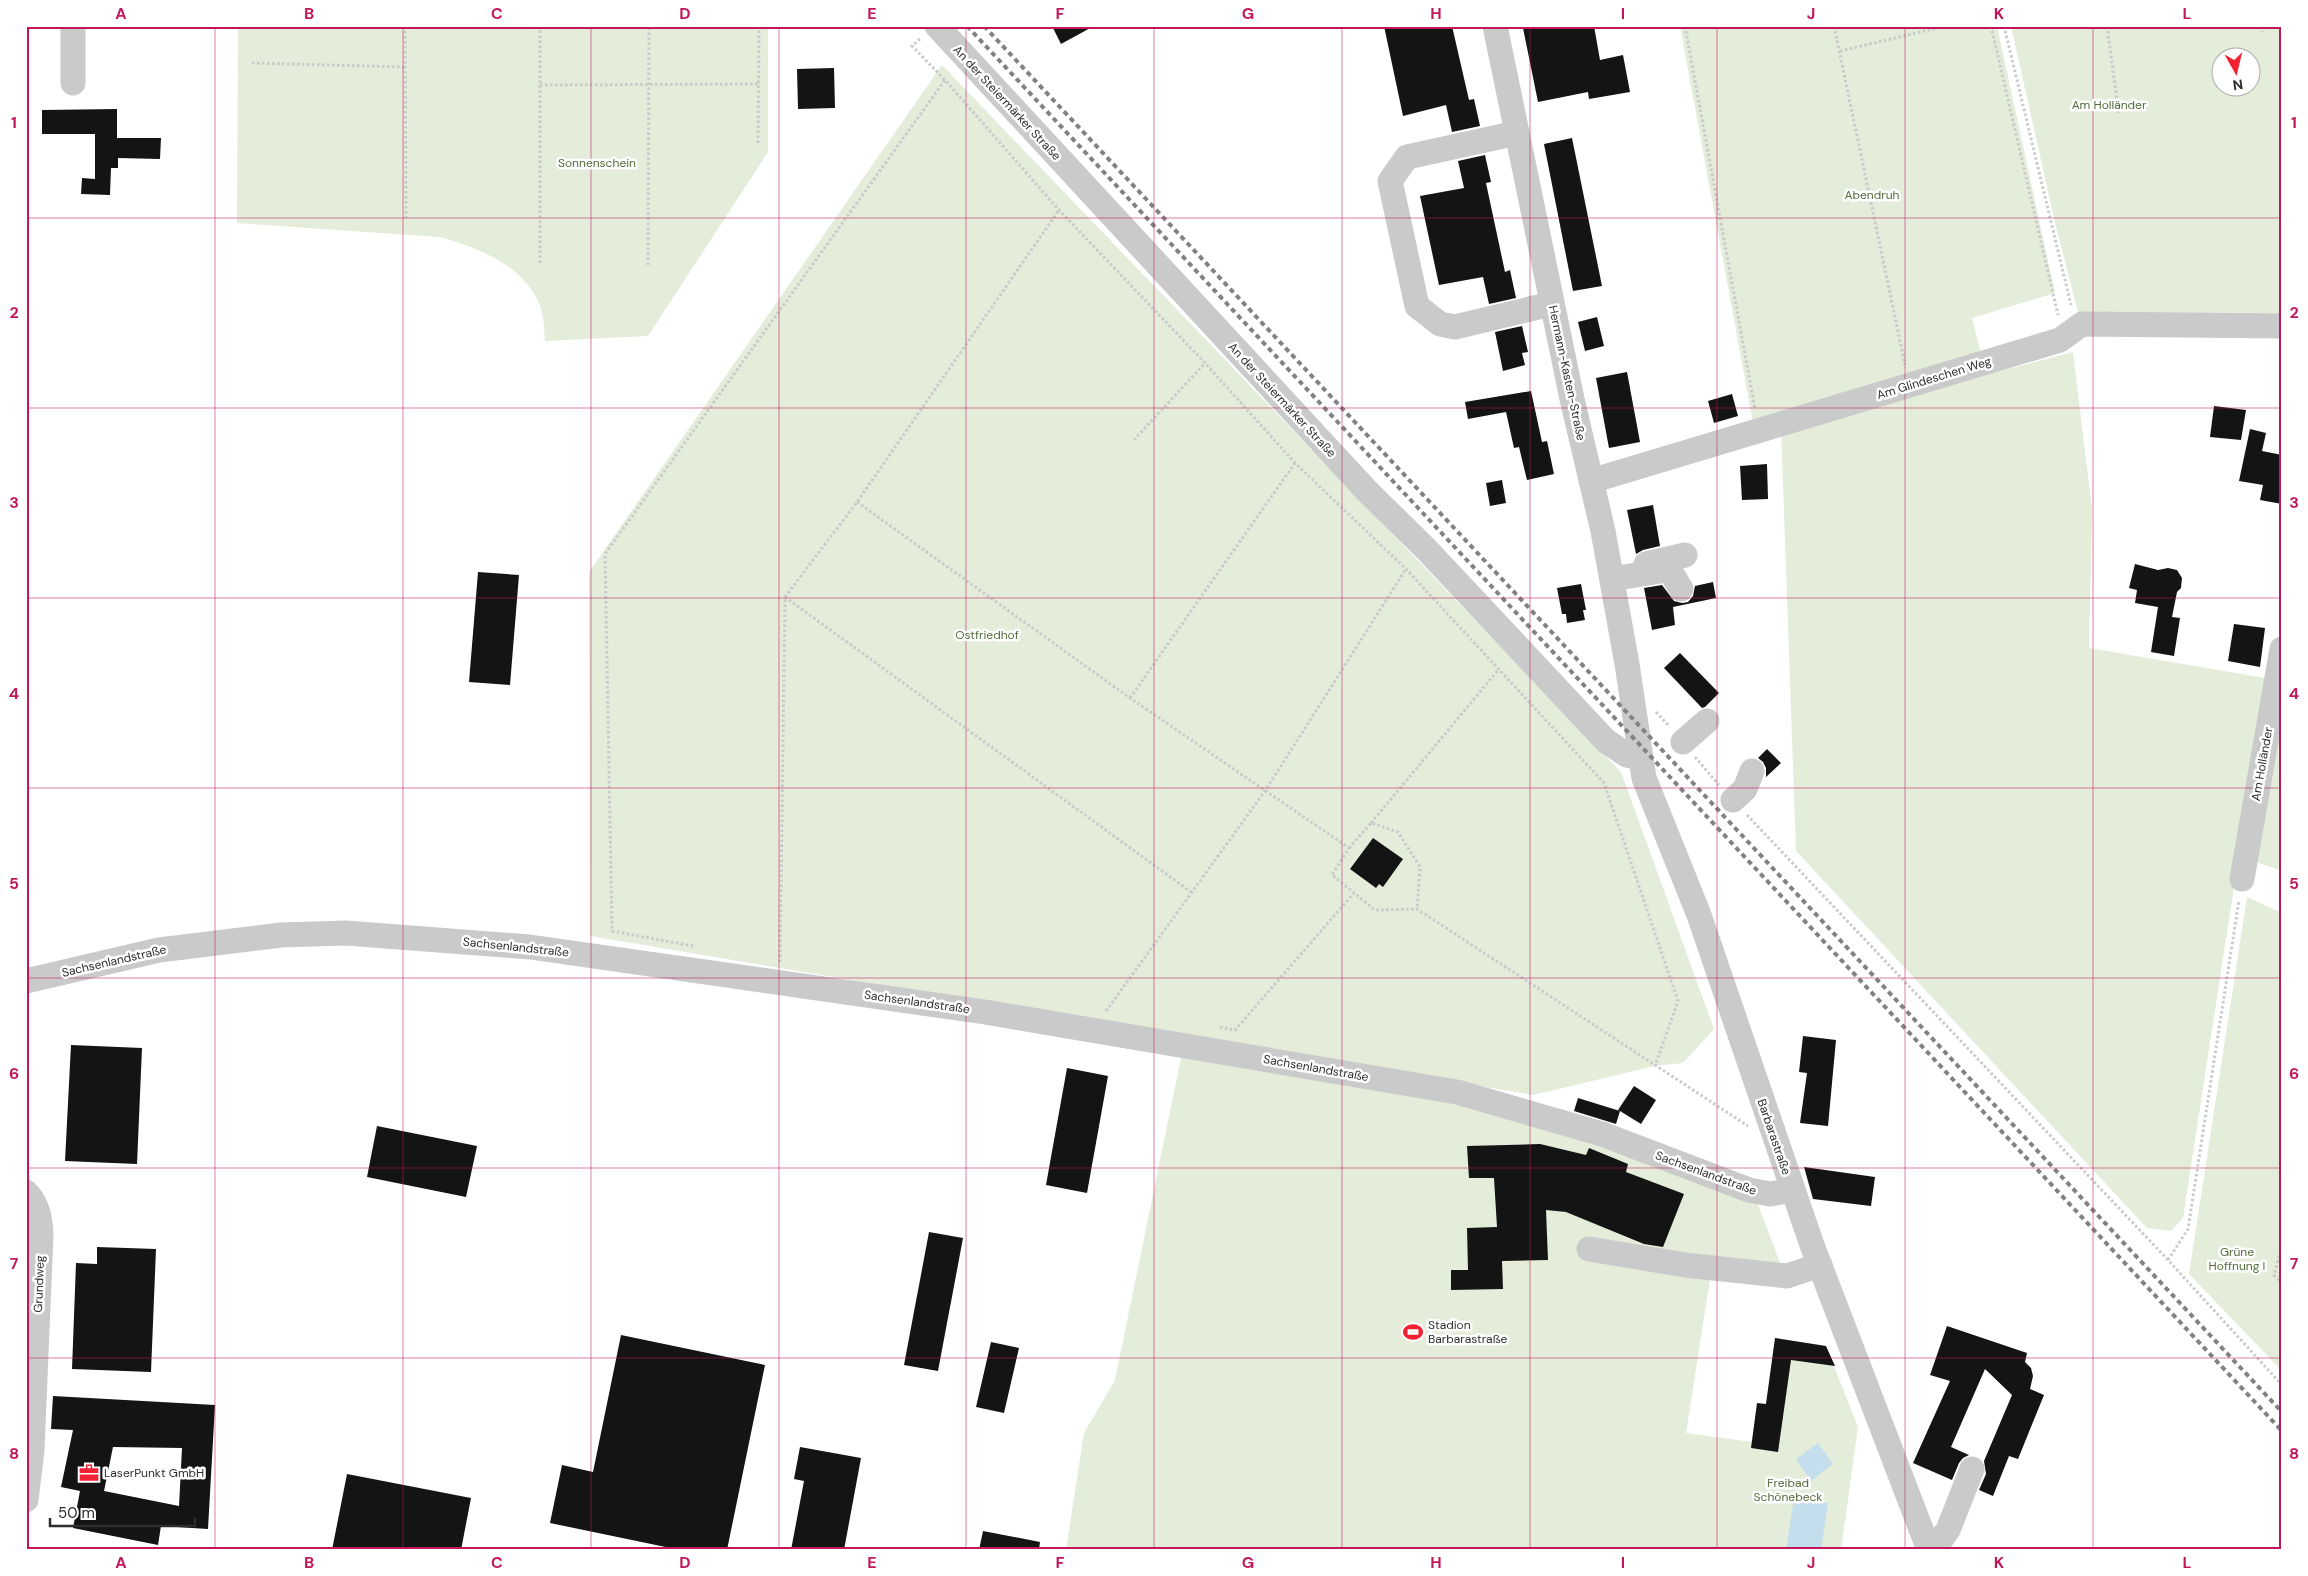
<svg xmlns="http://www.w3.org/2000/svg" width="2308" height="1576" font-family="'DM Sans',sans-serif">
<rect width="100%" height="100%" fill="#fff"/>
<g fill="#e4ecda" fill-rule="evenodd">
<path d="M238 26H768V152L648 336 545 341C544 329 544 314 539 303 523 265 478 248 440 237L237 223Z"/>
<path d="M1680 26H1997L2055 293 1972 318 1982 358 1753 423Z"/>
<path d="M2011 26H2282V321L2079 316 2055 223ZM2220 58H2250V88H2220Z"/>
<path d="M942 65 1621 772 1714 1029 1683 1063 1655 1066 1533 1095 590 936 589 572Z"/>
<path d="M2073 352 2092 509 2089 648 2271 679 2234 887 2183 1218 2171 1231 2147 1228 1796 851 1781 428Z"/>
<path d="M2282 693V871L2253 861Z"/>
<path d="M2247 897 2282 913V1371L2189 1274Z"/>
<path d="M1182 1053 1456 1100 1618 1147 1757 1202 1782 1268 1713 1260 1686 1433 1752 1442 1766 1404 1775 1338 1826 1346 1858 1427 1841 1550H1066L1084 1433 1115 1380Z"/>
</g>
<g fill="#c4deee">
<path d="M1818 1443 1833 1464 1811 1481 1796 1459Z"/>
<path d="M1794 1498 1828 1503 1821 1550H1786Z"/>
</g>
<g fill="#141414" fill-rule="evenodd">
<path d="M1052 26H1094L1061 44Z"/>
<path d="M1384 26H1452L1469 100 1474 99 1480 126 1452 132 1446 105 1403 116Z"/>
<path d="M1532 26H1594L1600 60 1623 55 1630 92 1589 99 1588 92 1538 102 1523 28Z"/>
<path d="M834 68 835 108 798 109 797 69Z"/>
<path d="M117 109V138H161L160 159 118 158V168H111L110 195 81 194 82 178 95 179V134H42V110Z"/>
<path d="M1572 138 1602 286 1573 291 1544 144Z"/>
<path d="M1485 155 1491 182 1486 183 1505 272 1510 270 1516 298 1489 304 1483 277 1439 285 1420 196 1464 188 1458 161Z"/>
<path d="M1597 317 1604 346 1585 351 1578 322Z"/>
<path d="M1522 326 1528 352 1522 353 1525 365 1503 371 1495 332Z"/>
<path d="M1627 372 1640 442 1609 448 1596 378Z"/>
<path d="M1531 391 1542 442 1547 441 1554 474 1527 480 1519 447 1514 448 1506 412 1468 419 1465 402Z"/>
<path d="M1732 394 1738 416 1714 423 1708 401Z"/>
<path d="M2214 406 2246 410 2241 440 2210 437Z"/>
<path d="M2250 429 2266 433 2262 451 2282 455V504L2260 500 2263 485 2239 481Z"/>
<path d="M1767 464 1768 499 1742 500 1740 466Z"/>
<path d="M1502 480 1506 503 1490 506 1486 483Z"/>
<path d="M1653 505 1660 546 1643 550 1636 554 1627 510Z"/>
<path d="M2135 564 2158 570 2168 568 2177 570 2182 578 2181 588 2177 592 2172 617 2180 618 2174 656 2151 652 2158 607 2135 603 2137 590 2129 588Z"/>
<path d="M478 572 519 575 510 685 469 682Z"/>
<path d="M1713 582 1716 598 1673 607 1675 625 1652 630 1644 588 1662 585 1674 601 1682 603 1688 602 1693 596 1695 586Z"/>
<path d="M1581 584 1586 610H1583L1585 620 1567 623 1566 614H1562L1557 588Z"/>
<path d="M2234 624 2265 628 2260 667 2228 661Z"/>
<path d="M1680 653 1719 693 1705 707 1702 708 1664 668Z"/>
<path d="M1767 749 1781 763 1766 777V768L1763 762 1758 758Z"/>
<path d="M1373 838 1403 859 1383 887 1379 884 1376 888 1350 869Z"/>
<path d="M1803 1036 1836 1040 1828 1126 1800 1123 1807 1073 1799 1072Z"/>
<path d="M71 1045 142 1048 137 1164 65 1161Z"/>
<path d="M1067 1068 1108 1076 1087 1193 1046 1185Z"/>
<path d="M1634 1086 1656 1100 1641 1124 1620 1111 1616 1124 1574 1111 1578 1098 1620 1111 1618 1110Z"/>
<path d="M377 1126 477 1146 466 1197 367 1177Z"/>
<path d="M1540 1144 1586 1155 1589 1148 1628 1164 1626 1172 1684 1194 1663 1247 1644 1244 1566 1212 1546 1210 1548 1260 1502 1261 1503 1289 1451 1290V1270H1468L1467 1228 1497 1227 1494 1178H1469L1467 1146Z"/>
<path d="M1804 1167 1875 1177 1871 1206 1813 1199Z"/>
<path d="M929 1232 963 1238 938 1371 904 1365Z"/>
<path d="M97 1247 156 1249 151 1372 72 1369 76 1263 97 1264Z"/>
<path d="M1947 1326 2027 1353 2025 1362 2031 1368 2033 1376 2030 1389 2044 1395 2018 1459 2009 1456 1993 1496 1979 1490 1986 1474 1984 1461 2012 1395 1985 1369 1951 1447 1969 1455 1963 1458 1959 1463 1952 1480 1913 1463 1950 1381 1930 1375Z"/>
<path d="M621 1335 765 1365 727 1550H680L550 1523 562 1465 593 1472Z"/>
<path d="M1775 1338 1826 1346 1835 1366 1791 1360 1778 1452 1751 1448 1757 1403 1766 1404Z"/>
<path d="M991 1342 1019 1348 1004 1413 976 1407Z"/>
<path d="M53 1396 215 1405 208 1529 161 1526 158 1545 73 1528 80 1491 61 1487 73 1430 51 1429ZM113 1447 182 1448 179 1506 104 1491Z"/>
<path d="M800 1447 861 1458 844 1550H791L804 1481 794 1479Z"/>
<path d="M347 1474 471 1498 461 1550H332Z"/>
<path d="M983 1531 1040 1542 1039 1550H979Z"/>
</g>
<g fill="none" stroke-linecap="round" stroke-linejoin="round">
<g stroke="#cacaca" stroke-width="3" stroke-dasharray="2.5 2.5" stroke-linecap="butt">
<path d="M405 26 406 218"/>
<path d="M1685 26 1755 409"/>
<path d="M1834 26 1905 365"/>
<path d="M1991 26 2058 315"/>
<path d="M2004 26 2071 305"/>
<path d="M2107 26 2119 115"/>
<path d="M2261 26 2262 32"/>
<path d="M920 39 912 46 945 80 1059 210 1205 363 1295 463 1406 569 1604 783 1678 1001 1655 1066"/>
<path d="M1840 51 1946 26"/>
<path d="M252 63 405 67"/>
<path d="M540 85 759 84"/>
<path d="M758 143 759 26"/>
<path d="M540 263V26"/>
<path d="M648 265 649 26"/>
<path d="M1134 440 1205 363"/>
<path d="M857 502 1130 698 1349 848 1332 875 1375 910 1417 909 1748 1126"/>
<path d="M785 597 1191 892"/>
<path d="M1130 698 1295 463"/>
<path d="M1656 712 1669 726"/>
<path d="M1695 757 1719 785"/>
<path d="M1747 815 2168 1260 2282 1385"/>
<path d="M1371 823 1499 669"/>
<path d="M1349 848 1371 823 1398 832 1420 867 1417 909"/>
<path d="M693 946 612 931 605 554 945 80"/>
<path d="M780 962 785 597 857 502 1059 210"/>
<path d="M1106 1011 1265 791 1406 569"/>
<path d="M1220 1027 1235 1030 1354 893"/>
<path d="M2282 1246 2274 1275 2282 1283"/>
<path d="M2168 1260 2188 1229 2239 900"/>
</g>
<g stroke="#cacaca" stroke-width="25">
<path d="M73 26V83"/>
<path d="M937 26 1367 491 1427 550 1606 741 1627 755 1640 758"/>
<path d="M1495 26 1572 399 1603 531 1627 664 1644 778 1699 915 1812 1245 1929 1550"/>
<path d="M1517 133 1407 157 1390 181 1417 306 1440 324 1455 327 1551 304"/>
<path d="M1591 481 2060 340 2082 324 2282 326"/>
<path d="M1646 564 1685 555"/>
<path d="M1612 579 1666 570 1672 574 1681 589"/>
<path d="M1683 742 1707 721"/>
<path d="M1733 800 1745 789 1752 771"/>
<path d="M2242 879 2282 649"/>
<path d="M26 981 159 950 281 935 346 933 530 947 985 1012 1457 1092 1602 1134 1749 1190 1770 1194 1792 1190"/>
<path d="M26 1192C38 1204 40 1218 41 1234L32 1450 26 1500"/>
<path d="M1589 1249 1685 1265 1787 1276 1820 1265"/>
<path d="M1933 1550 1948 1530 1972 1469"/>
</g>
<g stroke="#828282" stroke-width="4" stroke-dasharray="5 4" stroke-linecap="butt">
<path d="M967 26 2282 1431"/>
<path d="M984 26 2282 1412"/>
</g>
</g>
<path fill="none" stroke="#c2185b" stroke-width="1" stroke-opacity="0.55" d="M215 26V1550M403 26V1550M591 26V1550M779 26V1550M966 26V1550M1154 26V1550M1342 26V1550M1530 26V1550M1717 26V1550M1905 26V1550M2093 26V1550M26 218H2282M26 408H2282M26 598H2282M26 788H2282M26 978H2282M26 1168H2282M26 1358H2282"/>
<defs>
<symbol id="stadium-bare" viewBox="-9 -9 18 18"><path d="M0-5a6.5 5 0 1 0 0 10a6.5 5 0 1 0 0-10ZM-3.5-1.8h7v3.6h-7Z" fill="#f12333" stroke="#fff" stroke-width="2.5" paint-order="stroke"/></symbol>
<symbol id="office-bare" viewBox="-9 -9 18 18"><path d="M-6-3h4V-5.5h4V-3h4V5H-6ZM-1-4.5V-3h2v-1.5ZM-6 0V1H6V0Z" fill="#f12333" stroke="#fff" stroke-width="2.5" paint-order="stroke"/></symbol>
</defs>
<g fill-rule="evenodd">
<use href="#stadium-bare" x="1399" y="1318" width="28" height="28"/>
<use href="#office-bare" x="75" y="1459" width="28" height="28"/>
</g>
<g text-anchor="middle" stroke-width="5" stroke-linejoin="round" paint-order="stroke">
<g font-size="12" fill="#2d2d2d" stroke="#fff">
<text transform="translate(1007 103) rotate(47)" y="4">An der Steiermärker Straße</text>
<text transform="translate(1567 373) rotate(78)" y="4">Hermann-Kasten-Straße</text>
<text transform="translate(1934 378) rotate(-17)" y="4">Am Glindeschen Weg</text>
<text transform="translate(1282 400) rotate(47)" y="4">An der Steiermärker Straße</text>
<text transform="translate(2262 764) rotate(-80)" y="4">Am Holländer</text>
<text transform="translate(516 947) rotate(6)" y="4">Sachsenlandstraße</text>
<text transform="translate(114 961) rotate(-13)" y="4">Sachsenlandstraße</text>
<text transform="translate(917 1002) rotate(8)" y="4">Sachsenlandstraße</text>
<text transform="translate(1316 1068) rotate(10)" y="4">Sachsenlandstraße</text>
<text transform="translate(1774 1137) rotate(71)" y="4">Barbarastraße</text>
<text transform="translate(1706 1173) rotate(20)" y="4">Sachsenlandstraße</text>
<text transform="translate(39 1284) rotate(-88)" y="4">Grundweg</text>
</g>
<g font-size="12" fill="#516c38" stroke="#fff">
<text x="2109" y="109">Am Holländer</text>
<text x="597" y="167">Sonnenschein</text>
<text x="1872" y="199">Abendruh</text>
<text x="987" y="639">Ostfriedhof</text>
<text x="2237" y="1256">Grüne<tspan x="2237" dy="14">Hoffnung I</tspan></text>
<text x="1788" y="1487">Freibad<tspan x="1788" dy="14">Schönebeck</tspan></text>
</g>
<g font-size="12" fill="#2d2d2d" stroke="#fff" text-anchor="start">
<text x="1428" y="1329">Stadion<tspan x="1428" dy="14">Barbarastraße</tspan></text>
<text x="104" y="1477">LaserPunkt GmbH</text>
</g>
</g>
<rect width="2308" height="1576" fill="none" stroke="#ffffff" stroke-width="55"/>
<g transform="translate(2236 72) rotate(172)"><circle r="24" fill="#ffffff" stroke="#ababab"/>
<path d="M0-4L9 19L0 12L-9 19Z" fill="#f12333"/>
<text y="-8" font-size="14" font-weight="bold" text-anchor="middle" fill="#2d2d2d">N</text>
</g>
<path d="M50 1518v8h145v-8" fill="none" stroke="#2d2d2d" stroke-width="2.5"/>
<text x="58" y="1518" font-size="15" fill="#2d2d2d" stroke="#ffffff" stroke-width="4" paint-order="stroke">50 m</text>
<rect x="28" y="28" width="2252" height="1520" fill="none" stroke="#c2185b" stroke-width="2"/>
<g font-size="16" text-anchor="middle" font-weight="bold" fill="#c2185b">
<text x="121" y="19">A</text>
<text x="309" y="19">B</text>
<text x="497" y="19">C</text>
<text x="685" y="19">D</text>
<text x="872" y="19">E</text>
<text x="1060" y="19">F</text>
<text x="1248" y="19">G</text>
<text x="1436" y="19">H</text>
<text x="1623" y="19">I</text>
<text x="1811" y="19">J</text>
<text x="1999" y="19">K</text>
<text x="2187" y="19">L</text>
<text x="14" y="128">1</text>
<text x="2294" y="128">1</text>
<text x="14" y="318">2</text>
<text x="2294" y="318">2</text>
<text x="14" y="508">3</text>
<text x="2294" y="508">3</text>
<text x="14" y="699">4</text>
<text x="2294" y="699">4</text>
<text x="14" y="889">5</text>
<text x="2294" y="889">5</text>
<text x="14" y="1079">6</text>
<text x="2294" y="1079">6</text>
<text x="14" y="1269">7</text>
<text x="2294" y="1269">7</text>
<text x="14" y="1459">8</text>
<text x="2294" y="1459">8</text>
<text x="121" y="1568">A</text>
<text x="309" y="1568">B</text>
<text x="497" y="1568">C</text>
<text x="685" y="1568">D</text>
<text x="872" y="1568">E</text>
<text x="1060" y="1568">F</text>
<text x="1248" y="1568">G</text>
<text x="1436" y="1568">H</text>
<text x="1623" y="1568">I</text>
<text x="1811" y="1568">J</text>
<text x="1999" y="1568">K</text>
<text x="2187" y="1568">L</text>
</g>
</svg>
